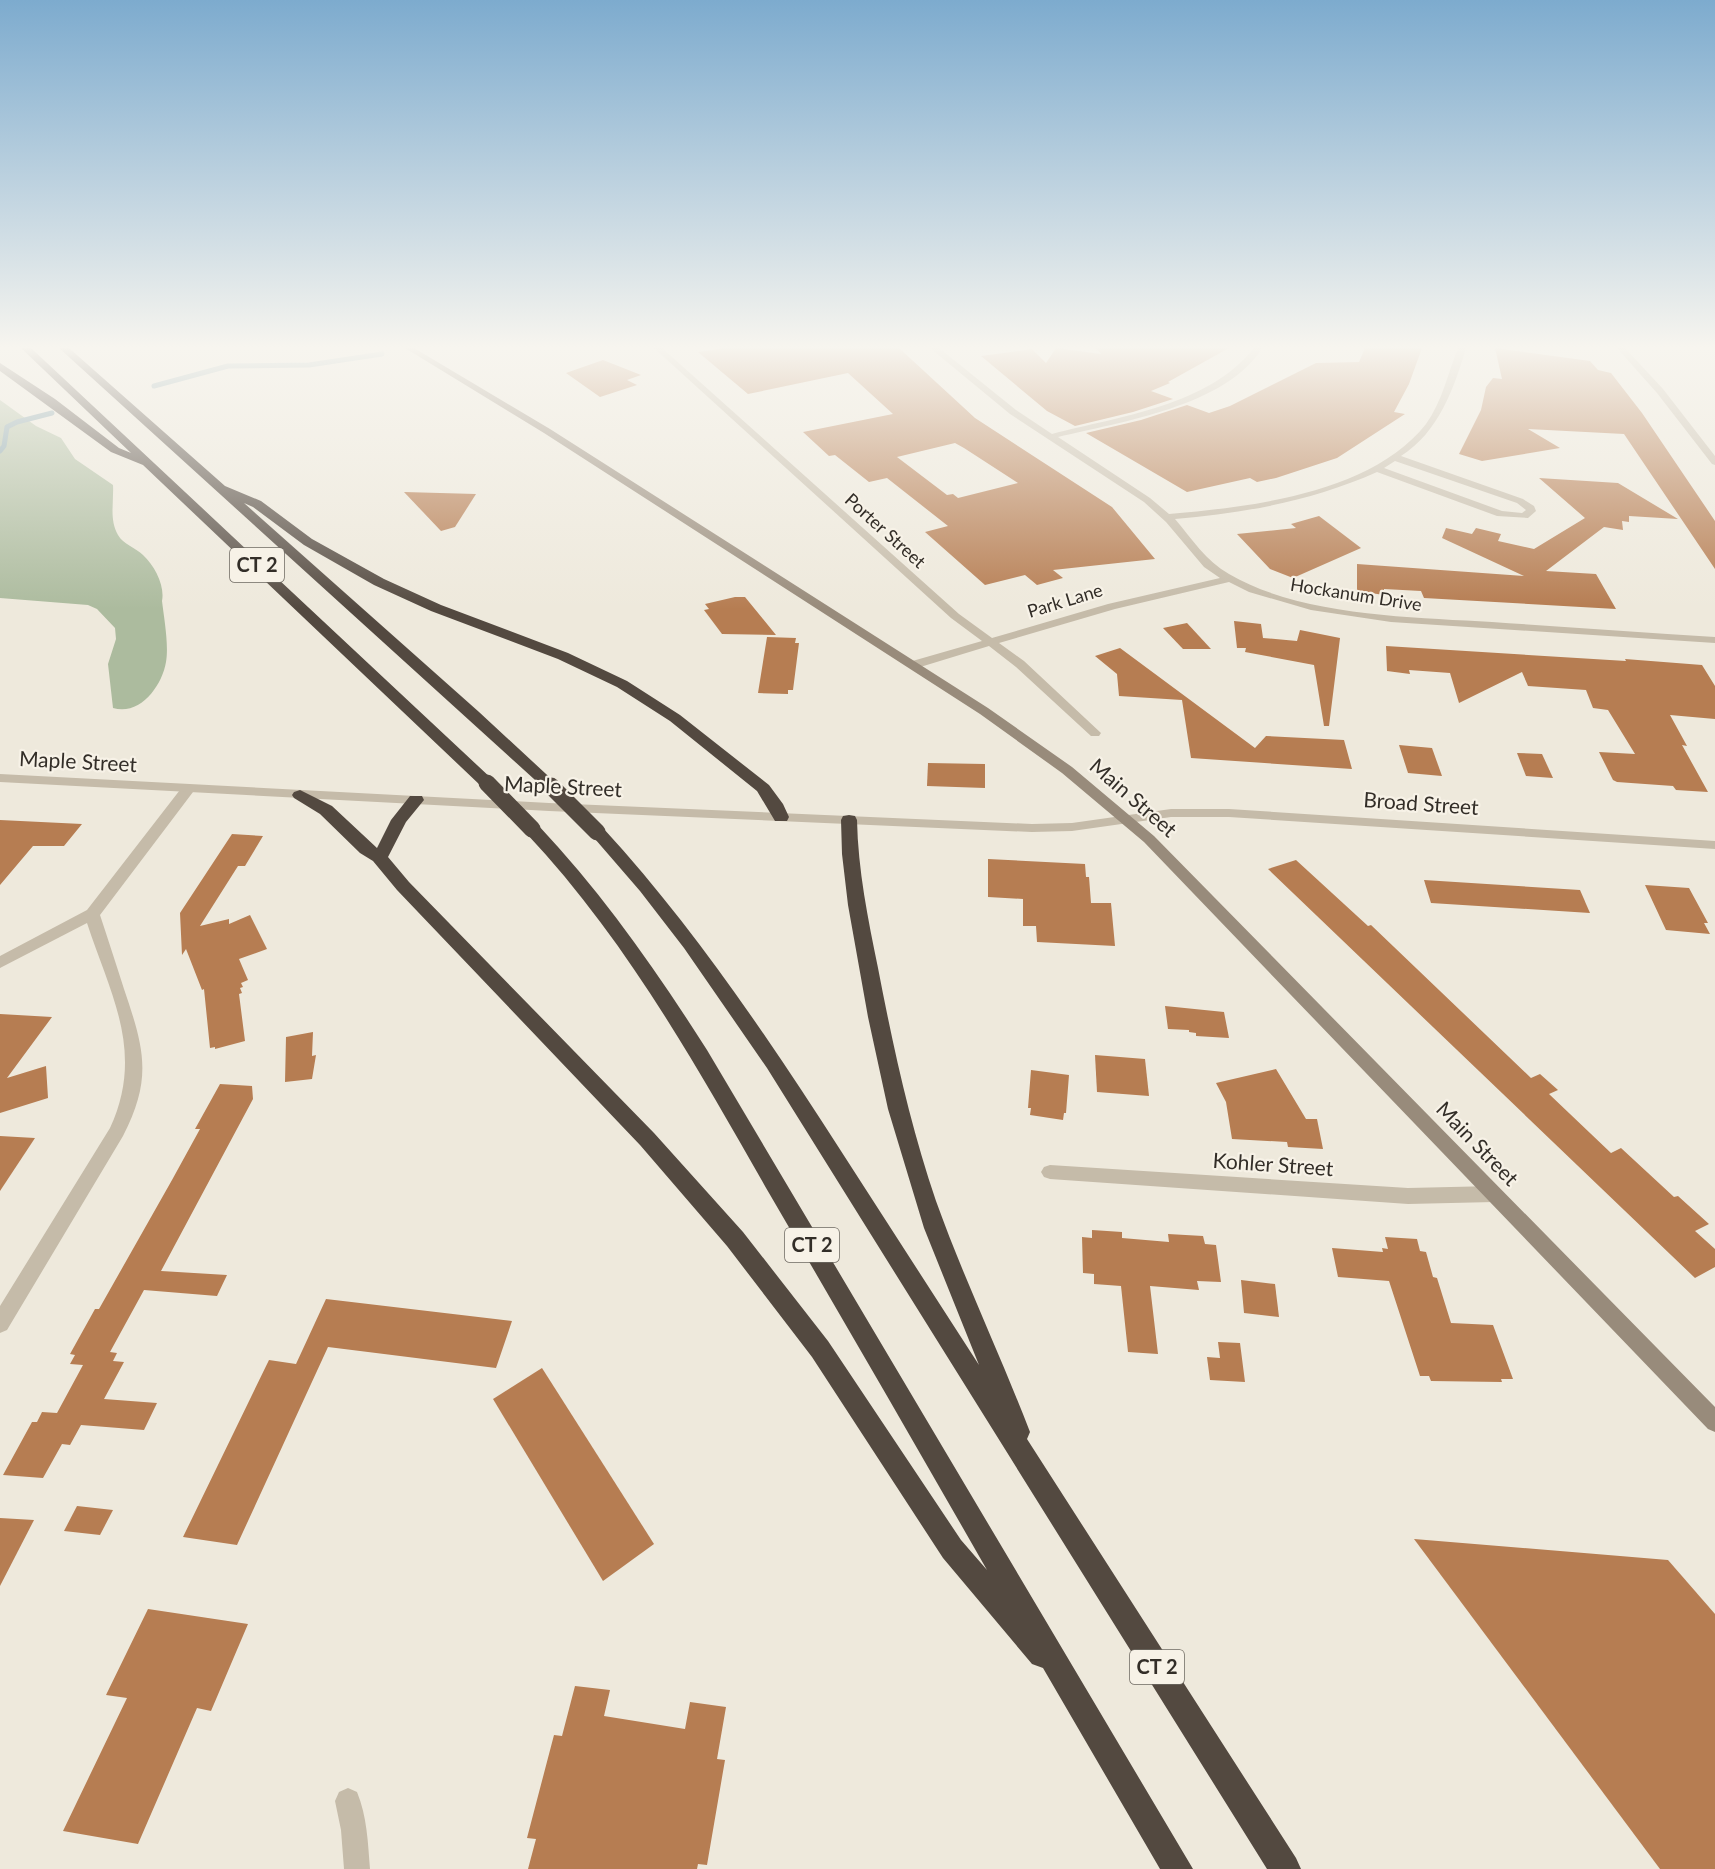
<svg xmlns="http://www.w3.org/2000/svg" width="1715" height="1869" font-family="Lato,sans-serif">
<rect width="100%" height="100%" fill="#eee9dc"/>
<path fill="#acbb9e" d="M0 400 36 426 61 438 75 459 113 485C114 502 109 519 118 535 123 544 136 548 143 555 155 566 165 586 162 601 164 618 169 645 166 662 162 686 140 716 113 708L108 664 116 639 115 628 97 609 88 605 0 598Z"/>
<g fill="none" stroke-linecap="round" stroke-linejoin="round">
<g stroke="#7e9ea8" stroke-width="5">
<path d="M154 386 228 366 309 365 382 354"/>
<path d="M0 451 4 446 7 427 17 422 52 413"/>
</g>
</g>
<g fill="#b67d52" fill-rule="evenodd">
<path d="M726 348H899L975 418 1112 507 1155 559 1053 570 1063 578 1037 585 1025 575 985 585 925 532 948 526 887 478 869 482 835 455 829 456 803 432 893 414 848 373 748 394 698 352ZM955 443 964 448 1018 483 958 498 953 494 947 495 897 457Z"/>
<path d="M1056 348 1101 354 1096 348H1229L1168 382 1170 383 1151 391 1173 399 1133 412 1075 426 1047 411 981 356 1032 349 1046 363Z"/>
<path d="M1365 348H1422L1409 384 1394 412 1405 414 1337 458 1276 478 1257 482 1250 478 1187 492 1086 433 1141 420 1187 405 1209 413 1230 406 1316 363 1359 362Z"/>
<path d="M1495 348 1590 361 1598 370 1611 373 1642 413 1715 521V569L1624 434 1528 429 1560 448 1482 461 1459 454 1481 410 1486 387 1493 378 1502 379Z"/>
<path d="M603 360 641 375 627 380 637 385 600 397 566 373Z"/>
<path d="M1539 478 1618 483 1678 519 1629 516V522L1622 521 1623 530 1604 527 1546 571 1596 574 1616 609 1424 598 1421 591 1384 589V595L1357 591V564L1524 576 1442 538 1446 528 1472 534 1476 528 1501 534 1498 541 1534 549 1585 518Z"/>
<path d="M404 492 476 494 455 527 441 531Z"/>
<path d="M1319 516 1361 548 1293 578 1270 569 1237 534 1296 528 1291 524Z"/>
<path d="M735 597H745L776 635 722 634 704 610 709 609 705 604Z"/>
<path d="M1234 621 1261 624 1263 638 1297 641 1300 630 1340 638 1329 726H1324L1314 665 1245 652 1246 648H1237Z"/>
<path d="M1187 623 1211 649H1183L1163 628Z"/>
<path d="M767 637 796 638 795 643H799L793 690H788V694L758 693Z"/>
<path d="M1386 646 1626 661 1625 659 1702 665 1715 686V719L1670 715 1687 746 1682 745 1708 792 1676 790 1673 786 1617 782 1613 780 1599 752 1635 754 1608 710 1593 708 1586 690 1528 686 1522 672 1459 703 1450 673 1409 670 1410 674 1387 671Z"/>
<path d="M1120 648 1255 748 1266 736 1344 740 1352 769 1191 758 1182 700 1119 696 1117 674 1095 656Z"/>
<path d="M1399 745 1432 748 1442 776 1408 773Z"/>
<path d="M1517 753 1542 754 1553 778 1526 776Z"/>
<path d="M928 763 985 764V788L927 786Z"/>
<path d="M0 820 82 824 64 846H33L0 885Z"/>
<path d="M232 834 263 836 245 866H238L200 926 229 919V924L250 915 267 949 239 959 248 980 241 983 243 987 240 988 242 993 239 994 245 1041 215 1049V1047L210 1048 204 989 202 990 186 949 182 955 180 913Z"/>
<path d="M988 859 1085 864 1086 877H1089L1091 903H1111L1115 946 1037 942 1036 926H1023V899L988 897Z"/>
<path d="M1296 860 1368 926 1371 925 1531 1078 1540 1074 1558 1090 1549 1094 1611 1153 1621 1148 1674 1197 1678 1196 1709 1224 1695 1231 1715 1249V1267L1695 1278 1268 869Z"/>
<path d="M1424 880 1580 890 1590 913 1431 903Z"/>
<path d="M1645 885 1689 888 1708 923H1704L1710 934 1666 930Z"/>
<path d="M1165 1006 1224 1012 1229 1038 1196 1036V1033L1189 1032V1030L1168 1029Z"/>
<path d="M0 1014 52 1017 7 1078 46 1066 48 1098 0 1113Z"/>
<path d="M313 1032 312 1056 316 1055 312 1079 285 1082 286 1037Z"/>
<path d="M1095 1055 1145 1059 1149 1096 1097 1092Z"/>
<path d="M1276 1069 1306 1119H1317L1323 1149 1288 1147 1287 1142 1232 1139 1226 1102 1216 1083Z"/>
<path d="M1031 1070 1069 1075 1066 1113H1064L1063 1120 1030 1115 1031 1108H1028Z"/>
<path d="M220 1084 252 1086 253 1099 161 1271 227 1275 217 1296 144 1290 110 1352 117 1353 113 1361 124 1362 104 1399 157 1403 144 1430 81 1425 70 1445 62 1444 43 1478 3 1475 32 1422H37L42 1412 57 1413 83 1365 70 1364 75 1355 70 1354 95 1309H99L172 1180 200 1129H195Z"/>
<path d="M0 1136 35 1138 0 1191Z"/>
<path d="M1092 1230 1122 1232V1238L1169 1242 1168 1234 1203 1236 1205 1244 1216 1245 1221 1282 1197 1281 1199 1290 1150 1286 1158 1354 1128 1352 1121 1286 1094 1284V1274L1083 1273 1082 1237 1092 1238Z"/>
<path d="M1385 1237 1417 1239 1420 1251 1426 1252 1433 1277 1437 1278 1451 1323 1493 1325 1513 1379H1501L1502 1382 1431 1381 1429 1376H1420L1389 1281 1338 1277 1332 1248 1383 1252 1382 1248 1388 1249Z"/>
<path d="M1241 1280 1275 1284 1279 1317 1244 1313Z"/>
<path d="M326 1299 512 1321 496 1368 328 1347 237 1545 183 1537 269 1360 296 1364Z"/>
<path d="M1218 1342 1240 1343 1245 1382 1210 1380 1207 1357 1220 1358Z"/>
<path d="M542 1368 654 1544 603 1581 493 1399Z"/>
<path d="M77 1506 113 1510 100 1535 64 1531Z"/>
<path d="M0 1518 34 1520 0 1586Z"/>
<path d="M1414 1539 1668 1560 1715 1614V1869H1660Z"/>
<path d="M148 1609 248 1624 211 1711 197 1708 138 1844 63 1831 127 1698 106 1695Z"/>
<path d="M575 1686 610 1690 604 1716 685 1729 690 1702 726 1707 717 1759 725 1760 707 1865 698 1864 697 1869H528L536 1839 527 1838 554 1735 562 1736Z"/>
</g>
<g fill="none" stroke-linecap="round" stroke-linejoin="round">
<g fill="#c5bba9" fill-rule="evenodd">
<path d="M654 348H662L959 614 992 638 1108 604 1220 578 1204 567 1166 522 1144 502 1010 414 930 348H939L1016 410 1052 434C1120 416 1208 406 1254 348H1262C1227 406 1120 422 1058 437L1150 498 1169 514C1251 507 1372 493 1426 424 1442 402 1448 373 1458 348H1466C1454 388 1439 432 1401 456L1523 499 1534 506 1536 511 1528 518 1497 516 1377 472C1312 501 1245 513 1175 519 1192 539 1206 561 1229 574 1300 616 1411 617 1492 622 1566 627 1641 632 1715 637V643L1391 622 1311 610 1249 592 1229 582 1115 609 999 643 1024 661 1101 733 1099 736H1091L1016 667 989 646 917 668H909V662L982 641 951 618ZM1395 461 1517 503 1526 510 1522 513 1502 511 1384 468Z"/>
<path d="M1617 348H1625L1663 389 1715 456V465L1712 464 1657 393Z"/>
<path d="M188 785 195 789 193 792 100 915C108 939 116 964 124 989 144 1048 153 1078 123 1136L7 1330 0 1333V1306L110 1128C145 1052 111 996 87 923L0 968V956L87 910 183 786Z"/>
<path d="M1050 1165 1408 1188 1494 1186 1500 1189 1503 1194 1500 1199 1494 1202 1408 1204 1050 1179 1044 1177 1041 1172 1044 1167Z"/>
<path d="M348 1788 357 1792C367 1816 368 1843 370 1869H344L341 1830 335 1801 339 1792Z"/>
</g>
<path fill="#c5bba9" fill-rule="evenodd" d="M0 774 549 803 1032 824 1072 823 1171 809H1229L1715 841V849L1229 817H1171L1072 831 1032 832 549 811 0 782Z"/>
<path fill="#988b7b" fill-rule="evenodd" d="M405 348H414L550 429 988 708 1072 767 1154 836 1715 1407V1432L1708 1429 1144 842 1062 773 980 714 544 433Z"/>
<g fill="#534940" fill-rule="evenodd">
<path d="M21 348H31L493 780 495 783 493 786H481L143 465 111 452 0 371V363L55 399 119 448 131 453Z"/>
<path d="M59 348H69L225 486 261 501 312 539 384 579 441 605 568 653 627 681 680 715 769 785 783 804 789 817 787 821H775L757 791 670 721 617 687 558 659 431 611 374 585 304 545 253 507 244 503 479 712 559 786 551 791 545 789Z"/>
<path d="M300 790 332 806 377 848 391 820 410 796H422L424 800 406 822 388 857 409 882 654 1133 743 1232 828 1341 961 1540 987 1570C915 1444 842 1318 769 1193 697 1067 626 939 526 833L524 829 526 825H538C603 894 656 970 707 1050L1193 1869H1160L1043 1668 1032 1664 943 1558 812 1357 727 1246 640 1145 397 890 373 861 360 853 320 814 294 798 292 795 294 792Z"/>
<path d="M849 815 855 816 857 820C858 870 868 919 878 968 893 1046 910 1125 936 1201 964 1279 1000 1354 1030 1432L1027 1439 1296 1858 1301 1869H1267L767 1068 684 948 640 891 589 832 591 828H603C694 927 768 1038 841 1151 887 1222 933 1294 979 1365L924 1228 888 1109 868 1017 848 905 842 854 841 820 843 816Z"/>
</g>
<g stroke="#534940" stroke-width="17">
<path d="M487 783 532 829"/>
<path d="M551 786 597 832"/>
</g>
</g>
<linearGradient id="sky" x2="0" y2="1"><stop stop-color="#7dabce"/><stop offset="0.57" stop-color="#f7f5ef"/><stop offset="1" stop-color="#f7f5ef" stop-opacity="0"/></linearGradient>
<rect width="1715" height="609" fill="url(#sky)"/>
<g text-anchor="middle" stroke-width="4.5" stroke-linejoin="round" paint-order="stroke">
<g font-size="18" fill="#332e28" stroke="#f7f2e7">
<text transform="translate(885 531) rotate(42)" y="6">Porter Street</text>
<text transform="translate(1356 595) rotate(9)" y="6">Hockanum Drive</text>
<text transform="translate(1065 601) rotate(-17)" y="6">Park Lane</text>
</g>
<g fill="#f7f2e7" stroke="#6e6961" stroke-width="1.5">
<rect x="230" y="548" width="54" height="34" rx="4.5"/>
<rect x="785" y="1228" width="54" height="34" rx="4.5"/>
<rect x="1130" y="1650" width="54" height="34" rx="4.5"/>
</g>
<g font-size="20" font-weight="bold" fill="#332e28">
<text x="257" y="572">CT 2</text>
<text x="812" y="1252">CT 2</text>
<text x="1157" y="1674">CT 2</text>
</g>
<g font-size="21" fill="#332e28" stroke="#f7f2e7">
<text transform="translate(78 762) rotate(3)" y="7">Maple Street</text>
<text transform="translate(563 787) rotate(3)" y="7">Maple Street</text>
<text transform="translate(1133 798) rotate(41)" y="7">Main Street</text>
<text transform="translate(1421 804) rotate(4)" y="7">Broad Street</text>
<text transform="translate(1477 1144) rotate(46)" y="7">Main Street</text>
<text transform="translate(1273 1165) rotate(4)" y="7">Kohler Street</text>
</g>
</g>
</svg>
